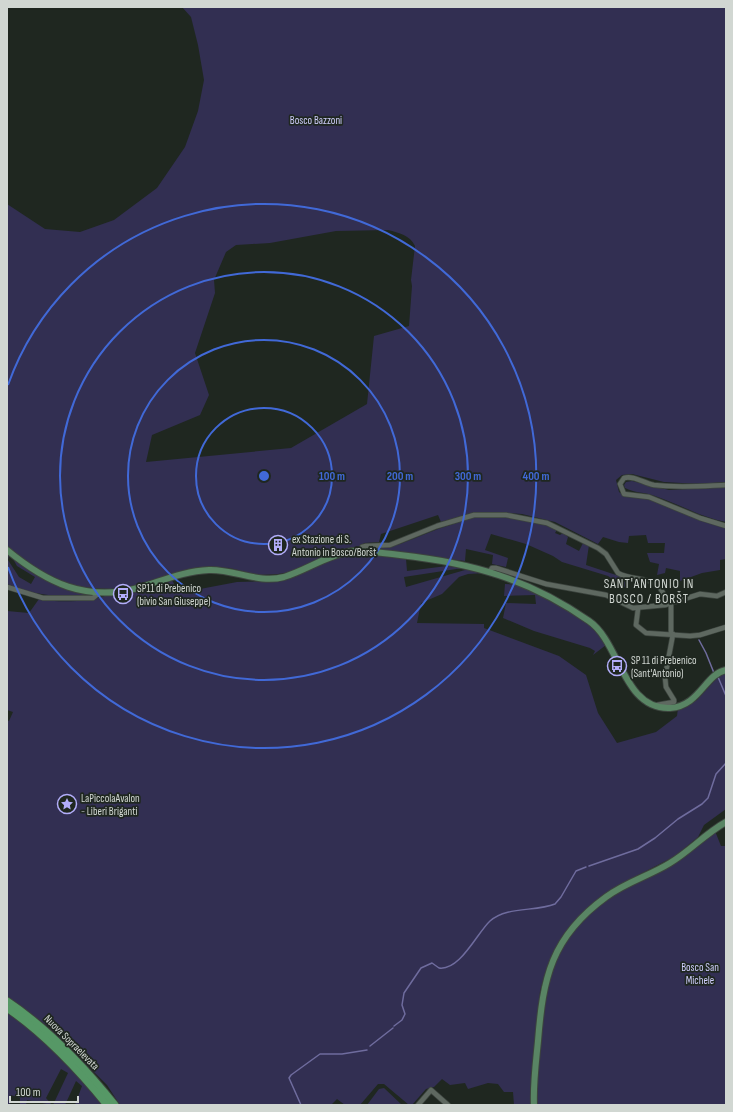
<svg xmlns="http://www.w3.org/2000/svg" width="733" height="1112" font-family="'Sofia Sans Condensed',sans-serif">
<rect width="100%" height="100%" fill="#1f2720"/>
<g fill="#322f52" fill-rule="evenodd">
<path d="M182 7H726V482L699 484 664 482 632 474 622 475 616 480 619 492C627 499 640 497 651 500 676 509 700 521 726 528V559L720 560V570L702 573 680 581V571L666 568 665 573 657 575 659 564 650 562 647 553H664L665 543H648L646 535 629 536 628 543 619 542 603 537 598 544 555 522 522 514 493 512 471 513 441 522 438 515 381 534 379 542 364 543 359 549 337 551 290 572 278 574 258 575 230 568 199 567 181 571 133 586 110 589 79 587 63 582 33 567 7 547V204L45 229 80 232 114 220 157 188 185 147 198 111 204 80 198 45 191 17ZM388 230C399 233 410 235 415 246L411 280 412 286 409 326 374 336 367 404 291 448 146 462 152 435 200 415 209 395 195 353 215 293 214 280 226 252 236 245 270 243 336 231Z"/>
<path d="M632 481 669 490 726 487V522C700 517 679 504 655 496 645 492 634 493 625 488L624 485 626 482Z"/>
<path d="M503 516 540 523 557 530 555 533 560 535 563 533 568 537 566 544 579 551 583 543 589 545 586 565 628 579 626 588 608 576 562 562 553 556 526 544 491 534 485 550 508 558 506 567 492 564 493 555 466 549 465 561 368 549 400 544 438 529 472 518Z"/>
<path d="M7 553 9 555 8 560 19 577 31 584 35 577 17 566 13 559C37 578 61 590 91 594 62 598 34 596 7 584Z"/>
<path d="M352 553 406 559 407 571 447 566 463 568 404 577 406 587 465 570 473 569 485 573 468 574 459 577 442 594 421 603 417 623 484 624V628L559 656 586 675 598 713 617 743 656 732 677 716 678 708 697 700 718 677 726 673V809L704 825 698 837 675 856 617 886 591 905 567 931 547 967 540 991 531 1105H514L513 1092H504L498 1084 488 1083 468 1089 465 1083 450 1085 442 1079 434 1087 426 1089 412 1105H409L384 1084H378L360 1105H345L337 1099 331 1105H120L107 1085 49 1027 7 997V720L9 721 13 712 7 710V611L29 613 39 599C58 603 91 602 108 595L172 580 178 591 200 589 237 582 275 581Z"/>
<path d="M505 584 520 585 568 611 593 627 606 645 593 655 595 651 590 648 534 631 503 618 506 603 536 604 535 595 504 596Z"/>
<path d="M715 831 721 846H726V1105H536C536 1086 539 1066 540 1047 545 984 551 947 600 904Z"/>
<path d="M7 1012 51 1047 59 1058 78 1075 103 1105H75L82 1086 76 1081 65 1105H53L68 1073 61 1069 46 1098 52 1105 27 1100 26 1105H20V1098L11 1095 10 1105H7Z"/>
<path d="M384 1088 402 1105H367L379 1089Z"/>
</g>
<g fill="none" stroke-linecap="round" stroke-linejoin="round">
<g stroke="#6f6c9e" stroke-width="1.5">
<path d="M699 640 706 653 714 673"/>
<path d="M718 677 726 696"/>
<path d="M589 866 638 849 655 838 678 819 702 804 708 798 716 774 726 763"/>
<path d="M394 1026 402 1020 405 1014 402 1005 404 993 421 968 432 963 439 968C460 971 477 933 490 921 507 906 535 912 555 904L561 897 576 871 586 867"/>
<path d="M370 1046 393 1028"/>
<path d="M301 1105 289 1078 291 1075 320 1054H342L367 1050"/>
</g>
<defs>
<g id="minor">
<path d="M726 485C702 486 677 488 654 485 643 483 634 475 624 478L620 484 624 494 649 497 700 518 726 526"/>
<path d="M360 551 362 547 366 546 390 545 437 526 474 515H506L547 523 598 548 606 554 618 573C635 583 665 573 665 605"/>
<path d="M490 571 492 568H496L546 584 606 595 633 608 665 605 700 594 717 596 726 592"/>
<path d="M7 587 43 598H93L99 593"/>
<path d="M671 604V634"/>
<path d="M638 609 636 625 646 633 690 636 700 635 726 627"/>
<path d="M657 705 674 702V700L666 687 665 677 673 634"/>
<path d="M418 1105 431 1090 448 1105"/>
</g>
<g id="major">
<path d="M7 550C47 583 86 602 138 588 162 581 184 571 209 570 234 569 259 584 284 577 307 570 327 555 352 551 368 551 384 553 400 555 472 563 529 579 589 621 620 642 623 710 670 708 700 706 705 674 726 670"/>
<path d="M534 1105C533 1084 536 1062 538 1041 543 978 551 937 606 897 626 882 649 876 670 863 690 851 706 833 726 822"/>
</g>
<g id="highway">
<path d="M7 1001C49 1029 83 1065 115 1105"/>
<path d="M7 1008C46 1035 77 1068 107 1105"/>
</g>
</defs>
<use href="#minor" stroke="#3c443e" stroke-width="6"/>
<use href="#major" stroke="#3c443e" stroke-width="8"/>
<use href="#highway" stroke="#3c443e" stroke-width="9"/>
<use href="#minor" stroke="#5e6860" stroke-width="4.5"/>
<use href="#major" stroke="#598564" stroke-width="6"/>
<use href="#highway" stroke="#569866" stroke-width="7"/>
</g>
<g fill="none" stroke="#4169d7" stroke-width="2">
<circle cx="264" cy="476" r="68"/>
<circle cx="264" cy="476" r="136"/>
<circle cx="264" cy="476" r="204"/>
<path d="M8 385A272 272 0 1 1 8 567"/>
</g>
<defs>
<symbol id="building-ring" viewBox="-11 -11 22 22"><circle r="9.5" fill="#1f2720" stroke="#b2adf9" stroke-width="1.5"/><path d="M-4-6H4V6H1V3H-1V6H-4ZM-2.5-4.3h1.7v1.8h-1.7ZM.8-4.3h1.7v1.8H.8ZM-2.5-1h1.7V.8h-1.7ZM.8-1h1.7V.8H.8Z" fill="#b2adf9"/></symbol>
<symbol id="bus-ring" viewBox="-11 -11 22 22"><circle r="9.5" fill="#1f2720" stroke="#b2adf9" stroke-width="1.5"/><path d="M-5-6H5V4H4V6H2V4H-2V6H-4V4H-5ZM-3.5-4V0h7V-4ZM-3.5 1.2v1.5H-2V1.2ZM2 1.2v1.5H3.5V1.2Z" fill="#b2adf9"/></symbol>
<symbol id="sight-ring" viewBox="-11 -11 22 22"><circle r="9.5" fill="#1f2720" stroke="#b2adf9" stroke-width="1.5"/><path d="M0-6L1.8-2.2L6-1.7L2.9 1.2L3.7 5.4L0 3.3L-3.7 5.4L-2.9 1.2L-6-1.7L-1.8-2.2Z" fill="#b2adf9"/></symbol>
</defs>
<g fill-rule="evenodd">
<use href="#building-ring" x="267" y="534" width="22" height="22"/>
<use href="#bus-ring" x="112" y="583" width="22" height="22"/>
<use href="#bus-ring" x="606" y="655" width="22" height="22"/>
<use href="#sight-ring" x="56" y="793" width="22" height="22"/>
</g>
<g text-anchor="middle" stroke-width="3.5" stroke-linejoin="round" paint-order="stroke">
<g font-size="11" fill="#d0cffd" stroke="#1f2720">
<text x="316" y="124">Bosco Bazzoni</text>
<text x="700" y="971">Bosco San<tspan x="700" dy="13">Michele</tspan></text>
</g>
<g font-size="11" fill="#d1d7d2" stroke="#1f2720" text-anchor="start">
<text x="292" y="543">ex Stazione di S.<tspan x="292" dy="13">Antonio in Bosco/Boršt</tspan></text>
<text x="137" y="592">SP11 di Prebenico<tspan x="137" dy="13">(bivio San Giuseppe)</tspan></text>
<text x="631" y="664">SP 11 di Prebenico<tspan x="631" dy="13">(Sant'Antonio)</tspan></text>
<text x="81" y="802">LaPiccolaAvalon<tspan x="81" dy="13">- Liberi Briganti</tspan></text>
</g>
<g font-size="11" fill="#d1d7d2" stroke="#1f2720">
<text transform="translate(72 1042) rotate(45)" y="4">Nuova Sopraelevata</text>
</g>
<g font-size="13" letter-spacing="1" fill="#d1d7d2" stroke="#1f2720">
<text x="649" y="588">SANT'ANTONIO IN<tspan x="649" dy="15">BOSCO / BORŠT</tspan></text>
</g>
</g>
<circle cx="264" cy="476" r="6" fill="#4169d7" stroke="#1f2720" stroke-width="2"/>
<g font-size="12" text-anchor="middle" font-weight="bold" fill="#4169d7" stroke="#1f2720" stroke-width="3.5" stroke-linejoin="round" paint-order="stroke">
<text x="332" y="480">100 m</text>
<text x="400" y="480">200 m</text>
<text x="468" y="480">300 m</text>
<text x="536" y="480">400 m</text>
</g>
<rect width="733" height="1112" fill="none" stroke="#d1d7d2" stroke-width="16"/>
<path d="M10 1096v6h68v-6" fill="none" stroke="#d1d7d2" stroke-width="2"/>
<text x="16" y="1096" font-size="12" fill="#d1d7d2" stroke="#1f2720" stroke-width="3" paint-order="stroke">100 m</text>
</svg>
